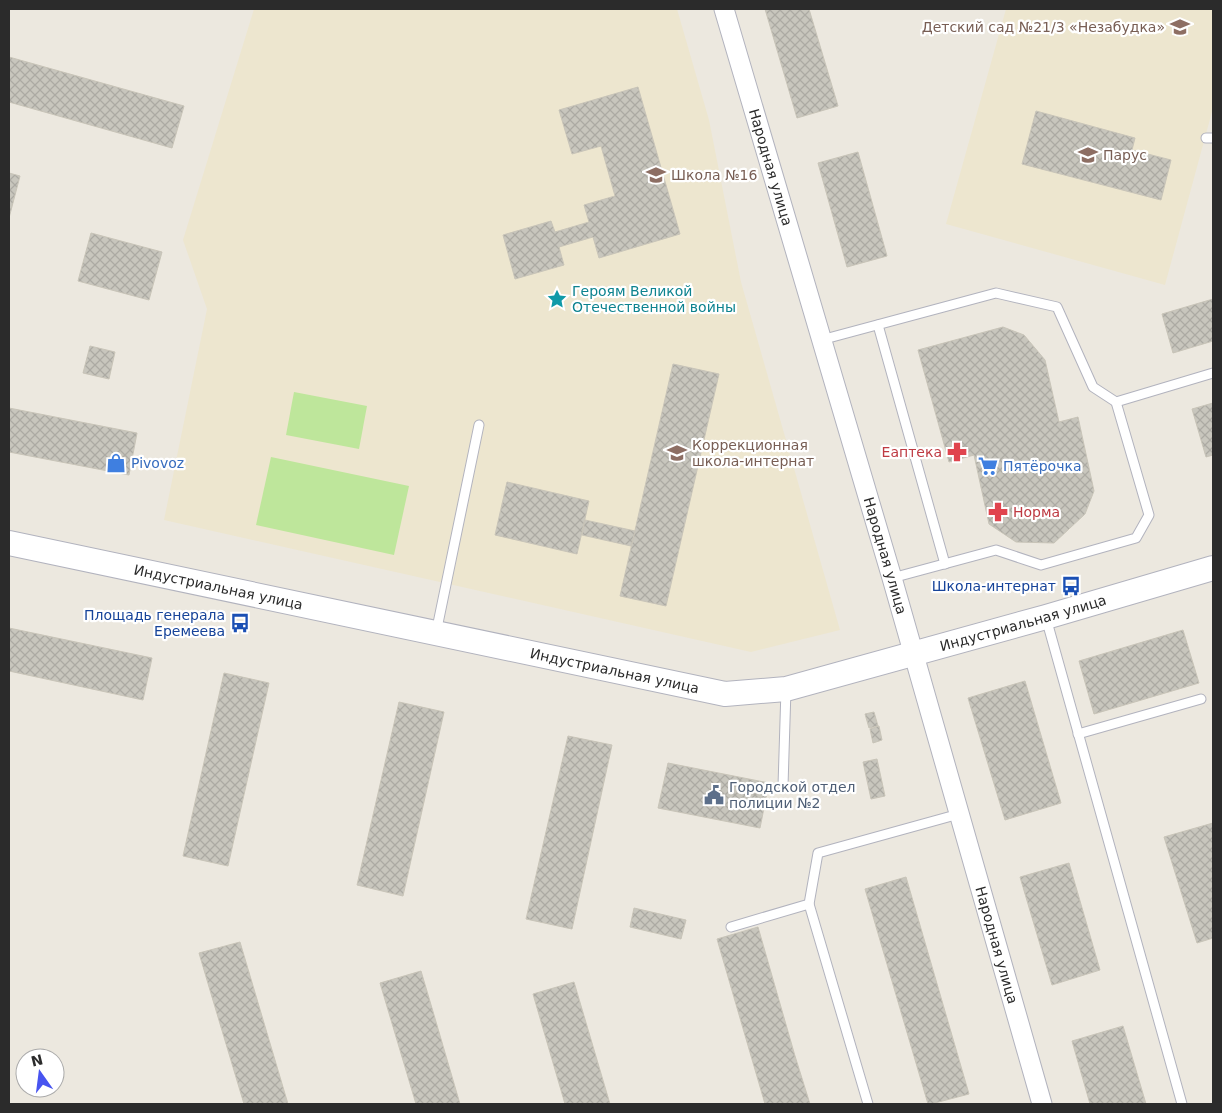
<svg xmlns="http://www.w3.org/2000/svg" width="1222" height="1113" font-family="'DejaVu Sans',sans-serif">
<defs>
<pattern id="building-cross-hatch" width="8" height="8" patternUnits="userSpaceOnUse" patternTransform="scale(1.25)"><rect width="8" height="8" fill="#c8c6bd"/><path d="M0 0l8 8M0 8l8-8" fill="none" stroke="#acaaa3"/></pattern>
</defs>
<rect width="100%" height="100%" fill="#ece8df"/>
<g fill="#ede6cf">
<path d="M254 9H677L709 120 741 282 840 630 751 652 164 520 207 309 183 240Z"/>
<path d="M1006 9H1213V108L1165 285 946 224Z"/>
</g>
<g fill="#bee69b">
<path d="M294 392 367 406 359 449 286 435Z"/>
<path d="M271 457 409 486 394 555 256 525Z"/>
</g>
<g fill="url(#building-cross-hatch)" stroke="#c8c4b8">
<path d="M765 9H809L838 106 797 118Z"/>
<path d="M9 57 184 106 172 148 9 102Z"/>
<path d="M638 87 680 234 599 258 593 237 559 247 564 265 515 279 503 235 551 221 555 232 589 222 584 205 615 196 601 146 572 154 559 110Z"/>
<path d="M1036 111 1135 138 1132 150 1171 160 1161 200 1022 164Z"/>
<path d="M858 152 887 256 847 267 818 163Z"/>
<path d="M9 173 20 176 9 218Z"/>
<path d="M91 233 162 252 149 300 78 281Z"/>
<path d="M1213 299V341L1173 353 1162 314Z"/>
<path d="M1003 327 1024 335 1045 360 1059 422 1078 417 1094 491 1085 514 1054 543 1016 542 989 524 974 455 949 462 918 350Z"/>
<path d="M90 346 115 352 109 379 83 373Z"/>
<path d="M673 364 719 374 666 606 620 596Z"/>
<path d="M1213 403V455L1206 457 1192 409Z"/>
<path d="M9 408 137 433 129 475 9 452Z"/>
<path d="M507 482 589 501 577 554 495 535Z"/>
<path d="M585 520 635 531 631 546 582 535Z"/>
<path d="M9 628 152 658 143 700 9 671Z"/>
<path d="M1183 630 1199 683 1094 714 1079 661Z"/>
<path d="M224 673 269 683 228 866 183 856Z"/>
<path d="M1025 681 1061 803 1005 820 968 698Z"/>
<path d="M399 702 444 712 403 896 357 885Z"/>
<path d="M874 712 878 726 869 728 865 714Z"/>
<path d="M879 726 882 740 873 743 870 729Z"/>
<path d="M568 736 612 745 572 929 526 919Z"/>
<path d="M877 759 885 796 871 799 863 762Z"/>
<path d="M668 763 769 783 760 828 658 808Z"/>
<path d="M1213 823V938L1197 943 1164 837Z"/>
<path d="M1069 863 1100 970 1052 985 1020 877Z"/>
<path d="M906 877 969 1094 931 1104H928L865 889Z"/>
<path d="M634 908 686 920 681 939 630 927Z"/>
<path d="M758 927 795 1056 810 1104H765L717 939Z"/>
<path d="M240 942 288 1104H244L212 997 199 953Z"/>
<path d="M421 971 434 1015 460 1104H416L380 983Z"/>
<path d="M574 982 610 1104H565L533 994Z"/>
<path d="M1123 1026 1146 1104H1090L1072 1041Z"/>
</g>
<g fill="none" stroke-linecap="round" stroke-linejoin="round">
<defs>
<g id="service">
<path d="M1206 138H1213"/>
<path d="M878 325 945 564"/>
<path d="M821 340 996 293 1057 307 1093 387 1116 402"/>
<path d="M892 578 996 550 1041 565 1136 538 1149 515 1116 402 1213 373"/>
<path d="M1046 618 1182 1104"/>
<path d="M436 633 479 425"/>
<path d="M1078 734 1201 699"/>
<path d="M783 786 786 689"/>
<path d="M809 904 868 1104"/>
<path d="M731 927 809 904 818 853 959 814"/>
</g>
<g id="minor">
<path id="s1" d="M724 9 892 578 1042 1104"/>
</g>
<g id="tertiary">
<path id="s2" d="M9 543 725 694 786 689 1046 617 1213 568"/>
</g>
</defs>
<use href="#service" stroke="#b2b3be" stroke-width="11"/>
<use href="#minor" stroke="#b2b3be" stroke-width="21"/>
<use href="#tertiary" stroke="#b2b3be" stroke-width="26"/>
<use href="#service" stroke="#fff" stroke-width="9"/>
<use href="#minor" stroke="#fff" stroke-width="19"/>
<use href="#tertiary" stroke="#fff" stroke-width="24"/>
</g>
<defs>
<symbol id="school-bare" viewBox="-9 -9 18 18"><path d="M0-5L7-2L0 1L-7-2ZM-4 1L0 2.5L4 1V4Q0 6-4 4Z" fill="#8d6e63" stroke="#fff" stroke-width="2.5" paint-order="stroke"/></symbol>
<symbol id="university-bare" viewBox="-9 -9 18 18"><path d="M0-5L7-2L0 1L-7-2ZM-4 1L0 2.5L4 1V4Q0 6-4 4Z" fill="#8d6e63" stroke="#fff" stroke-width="2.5" paint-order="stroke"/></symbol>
<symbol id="sight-bare" viewBox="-9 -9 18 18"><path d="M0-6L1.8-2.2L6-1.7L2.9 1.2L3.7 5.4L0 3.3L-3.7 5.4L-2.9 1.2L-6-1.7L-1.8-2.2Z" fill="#0f9aa8" stroke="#fff" stroke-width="2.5" paint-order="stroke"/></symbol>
<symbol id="pharmacy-bare" viewBox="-9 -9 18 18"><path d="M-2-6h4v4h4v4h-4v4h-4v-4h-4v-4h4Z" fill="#e0444e" stroke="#fff" stroke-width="2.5" paint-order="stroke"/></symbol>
<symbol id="shop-bare" viewBox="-9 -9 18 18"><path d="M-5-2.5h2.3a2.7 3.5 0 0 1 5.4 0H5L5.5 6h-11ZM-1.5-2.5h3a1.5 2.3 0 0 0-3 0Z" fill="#3f7fe0" stroke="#fff" stroke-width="2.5" paint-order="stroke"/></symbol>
<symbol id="supermarket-bare" viewBox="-9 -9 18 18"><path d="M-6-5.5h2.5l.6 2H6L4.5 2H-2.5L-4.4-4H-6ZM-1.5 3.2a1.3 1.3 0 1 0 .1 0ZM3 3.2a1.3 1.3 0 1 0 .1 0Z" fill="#3f7fe0" stroke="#fff" stroke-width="2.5" paint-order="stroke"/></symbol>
<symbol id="bus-bare" viewBox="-9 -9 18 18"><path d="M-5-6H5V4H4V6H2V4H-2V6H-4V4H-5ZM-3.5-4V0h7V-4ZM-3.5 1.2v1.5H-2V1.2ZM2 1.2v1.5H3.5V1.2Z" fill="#1a4fb4" stroke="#fff" stroke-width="2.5" paint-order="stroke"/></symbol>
<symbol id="civic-bare" viewBox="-9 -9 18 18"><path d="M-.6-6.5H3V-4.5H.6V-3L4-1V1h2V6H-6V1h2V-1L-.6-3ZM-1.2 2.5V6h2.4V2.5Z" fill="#5c6f8a" stroke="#fff" stroke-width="2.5" paint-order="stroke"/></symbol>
</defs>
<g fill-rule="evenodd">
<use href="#school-bare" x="1166" y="13" width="28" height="28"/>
<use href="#university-bare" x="1074" y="141" width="28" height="28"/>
<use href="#school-bare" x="642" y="161" width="28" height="28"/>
<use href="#sight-bare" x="543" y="285" width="28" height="28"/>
<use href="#pharmacy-bare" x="943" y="438" width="28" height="28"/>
<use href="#school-bare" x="663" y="439" width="28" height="28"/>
<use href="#shop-bare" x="102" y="449" width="28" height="28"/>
<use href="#supermarket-bare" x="974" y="452" width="28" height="28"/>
<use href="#pharmacy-bare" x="984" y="498" width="28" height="28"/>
<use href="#bus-bare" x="1057" y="572" width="28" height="28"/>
<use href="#bus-bare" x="226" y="609" width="28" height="28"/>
<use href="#civic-bare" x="700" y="781" width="28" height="28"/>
</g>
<g text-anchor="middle" stroke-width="4.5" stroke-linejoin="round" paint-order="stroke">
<g font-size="14" fill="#785e54" stroke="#fff" text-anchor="start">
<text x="1165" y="32" text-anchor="end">Детский сад №21/3 «Незабудка»</text>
<text x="1103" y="160">Парус</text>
<text x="671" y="180">Школа №16</text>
<text x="692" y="450">Коррекционная<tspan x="692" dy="16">школа-интернат</tspan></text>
</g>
<g font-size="14" fill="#2b2b2b" stroke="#fff">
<text dy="5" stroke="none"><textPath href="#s1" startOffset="165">Народная улица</textPath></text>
<text dy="5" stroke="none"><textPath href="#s1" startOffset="570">Народная улица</textPath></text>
<text dy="5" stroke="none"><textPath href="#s2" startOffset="214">Индустриальная улица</textPath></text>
<text dy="5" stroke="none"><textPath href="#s2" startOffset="1039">Индустриальная улица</textPath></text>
<text dy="5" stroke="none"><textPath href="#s2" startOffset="619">Индустриальная улица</textPath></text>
<text dy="5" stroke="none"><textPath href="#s1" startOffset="975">Народная улица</textPath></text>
</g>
<g font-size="14" fill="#0d838f" stroke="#fff" text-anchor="start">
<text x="572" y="296">Героям Великой<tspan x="572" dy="16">Отечественной войны</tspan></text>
</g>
<g font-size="14" fill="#be3a42" stroke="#fff" text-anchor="end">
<text x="942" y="457">Еаптека</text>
<text x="1013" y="517" text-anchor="start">Норма</text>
</g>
<g font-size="14" fill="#366cbe" stroke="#fff" text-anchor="start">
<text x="131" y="468">Pivovoz</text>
<text x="1003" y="471">Пятёрочка</text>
</g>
<g font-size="14" fill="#164399" stroke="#fff" text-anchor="end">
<text x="1056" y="591">Школа-интернат</text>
<text x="225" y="620">Площадь генерала<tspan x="225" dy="16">Еремеева</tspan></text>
</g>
<g font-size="14" fill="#4e5e75" stroke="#fff" text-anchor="start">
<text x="729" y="792">Городской отдел<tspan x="729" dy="16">полиции №2</tspan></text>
</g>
</g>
<rect width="1222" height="1113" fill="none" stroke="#2b2b2b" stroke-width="20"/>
<g transform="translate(40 1073) rotate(346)"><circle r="24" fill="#ffffff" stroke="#aaaaaa"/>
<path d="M0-4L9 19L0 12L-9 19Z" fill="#4854f0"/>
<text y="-8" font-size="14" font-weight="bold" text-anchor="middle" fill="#2b2b2b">N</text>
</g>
</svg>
